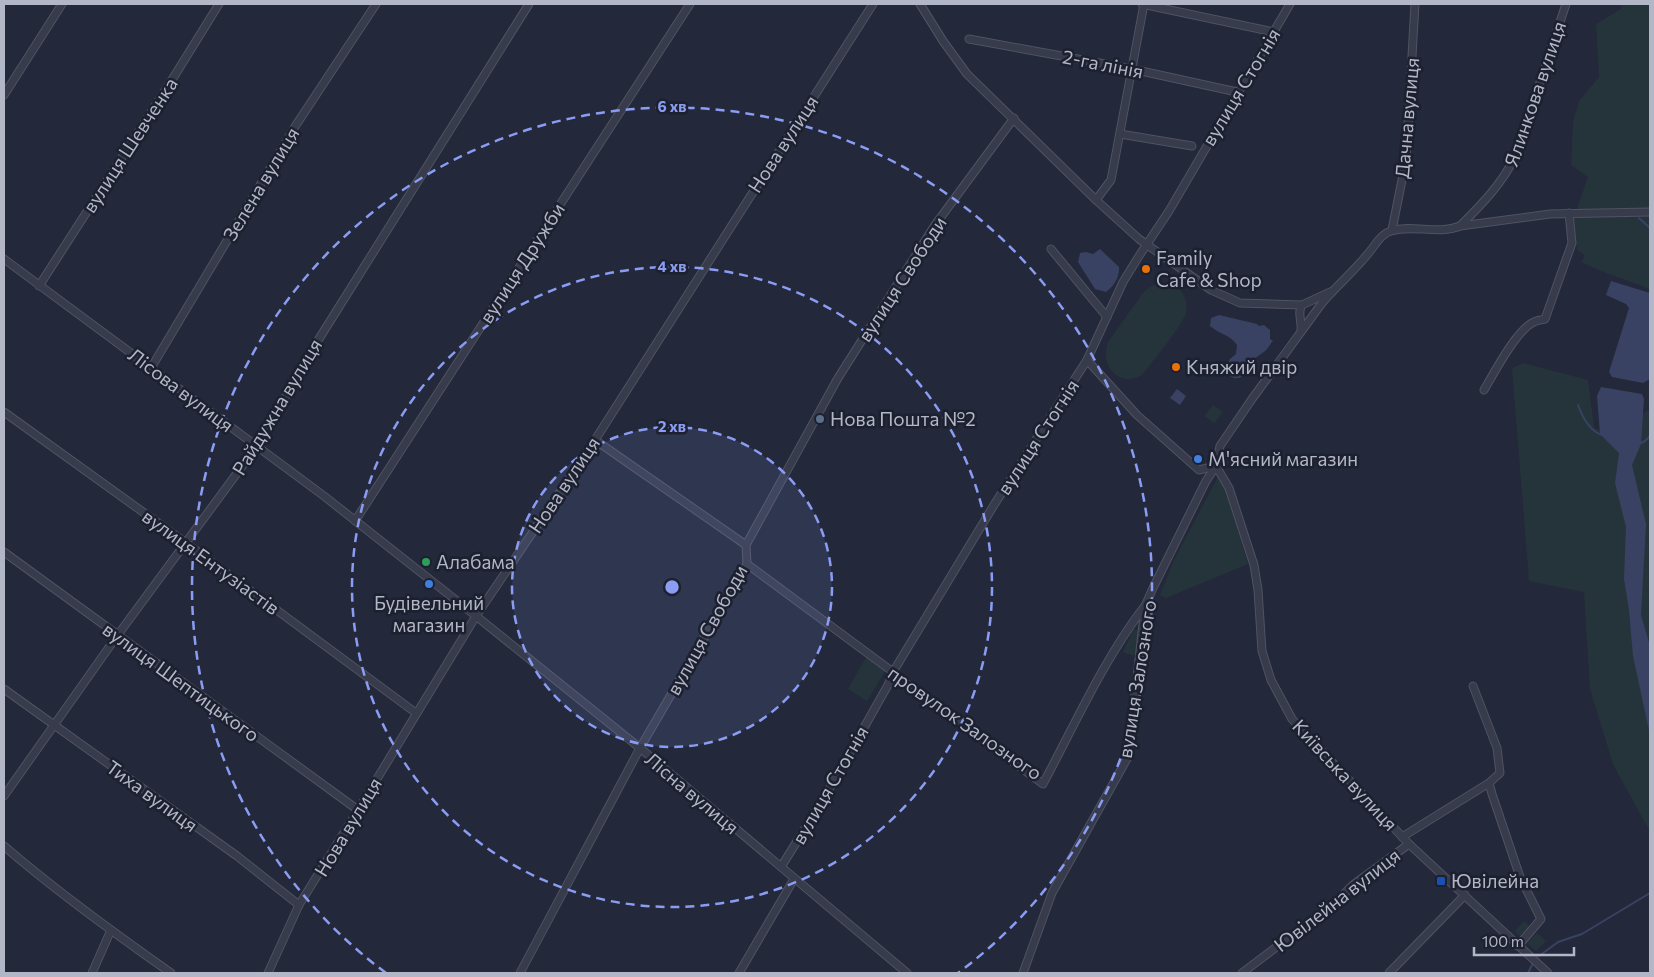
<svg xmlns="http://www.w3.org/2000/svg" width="1654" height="977" font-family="Commissioner,sans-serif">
<rect width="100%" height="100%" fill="#23283a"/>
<g fill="#25343b">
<path d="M1622 4H1650V289L1601 271 1581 262 1585 255 1577 250 1574 217 1588 177 1571 165 1573 122 1579 101 1599 77 1596 24 1621 9Z"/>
<path d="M1159 283C1167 283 1174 284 1180 290 1185 296 1188 304 1186 312 1184 324 1151 363 1142 375 1118 388 1100 366 1108 342L1143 293 1151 286Z"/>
<path d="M1523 363 1588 380 1594 428 1613 433 1650 409V832L1613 764 1590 689 1584 592 1529 581 1512 368Z"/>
<path d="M1213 405 1223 412 1214 423 1204 416Z"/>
<path d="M1218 477 1222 479 1248 564 1166 598 1160 595 1173 562Z"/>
<path d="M1134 629 1139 631 1134 656 1123 652Z"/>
<path d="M867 656 884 668V673L867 701 848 689Z"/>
<path d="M1524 921 1531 928 1522 938 1515 931Z"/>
<path d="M1537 933 1546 941 1536 951 1527 943Z"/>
</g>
<g fill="#394263">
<path d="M1100 249 1119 267C1120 277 1113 287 1106 292L1095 289 1078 262 1080 253 1086 252 1093 254Z"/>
<path d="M1611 281 1650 293V379L1643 383 1612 377 1609 372 1629 308 1626 304 1606 295Z"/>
<path d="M1219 315 1257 324 1259 326 1264 325 1270 330V339L1273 341C1270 344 1268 349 1265 351 1262 354 1258 355 1255 359 1248 366 1245 383 1231 377L1227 365 1230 359 1236 354 1237 345C1231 335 1219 334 1210 326L1211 318Z"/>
<path d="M1601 387 1642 394 1644 399 1641 444 1632 465 1646 524 1641 615 1650 646V735L1633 656 1629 610 1624 579 1626 527 1615 483 1619 453 1600 434 1597 396Z"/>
<path d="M1177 389 1186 396 1180 405 1170 398Z"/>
</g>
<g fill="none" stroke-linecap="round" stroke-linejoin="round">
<g stroke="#394263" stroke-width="2">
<path d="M1639 218 1650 228"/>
<path d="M1578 405C1582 416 1590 431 1602 435"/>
<path d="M1641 443 1645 441 1650 436"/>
<path d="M1539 956 1558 942 1582 934 1650 893"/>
<path d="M1528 973 1532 965"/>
</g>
<defs>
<g id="minor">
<path d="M920 4 943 41 967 74 1096 200 1139 239 1211 290 1240 303 1302 305"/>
<path d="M1142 4 1274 32"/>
<path d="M969 39 1132 69 1237 92"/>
<path d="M4 95 62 4"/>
<path d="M1120 134 1192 146"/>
<path d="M1096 200 1111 180 1144 4"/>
<path d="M1460 226C1482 204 1502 184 1516 155L1566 4"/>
<path d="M1392 230 1406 160 1415 4"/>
<path d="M1051 249 1107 317"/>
<path d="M4 259 324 496 476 616 640 748 907 973"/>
<path d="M39 286 175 75 219 4"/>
<path d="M1301 331C1302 321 1297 312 1302 305L1330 292"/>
<path d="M1087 360 1137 415 1199 470 1216 466"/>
<path d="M151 368 296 125 376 4"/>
<path d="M1484 390C1494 373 1517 329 1534 322 1537 320 1542 320 1545 319L1572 243 1569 213"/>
<path d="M4 412 186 543 416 713"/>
<path d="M595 440 746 545"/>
<path d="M1216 466 1229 488 1254 565 1258 590 1262 651 1271 680 1292 719 1409 844 1548 973"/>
<path d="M355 521 690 4"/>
<path d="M4 552 358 810"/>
<path d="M747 564 893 672 898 677 1043 784C1074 726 1104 659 1144 607"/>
<path d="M1473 686 1497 748 1500 773 1489 783 1492 794 1520 877 1541 919 1518 946"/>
<path d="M4 689 237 856 299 905"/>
<path d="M4 796 117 636 257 446 317 342 529 4"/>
<path d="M1402 837 1489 783"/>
<path d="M4 846C57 892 114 933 171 973"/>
<path d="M781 867 827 793 888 685 893 672 994 505 1087 360 1123 282 1139 256 1169 211 1290 4"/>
<path d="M92 973 111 930"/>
<path d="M268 973 299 905 358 810 476 616 595 440 873 4"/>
<path d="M520 973 640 748 747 564 746 545 838 378 935 225 1014 118"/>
<path d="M739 973 794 879"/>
<path d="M1023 973 1052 893 1128 757 1145 606 1153 588 1206 481 1216 466 1220 446 1252 399 1322 303C1339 283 1359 267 1374 246 1378 240 1384 233 1391 231 1413 224 1438 235 1460 226L1550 214 1650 212"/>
<path d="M1242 973 1336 902 1353 885 1409 844"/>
<path d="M1389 973 1465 895"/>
</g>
</defs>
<use href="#minor" stroke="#4f5362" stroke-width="9"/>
<use href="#minor" stroke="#373b4b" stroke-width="7"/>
</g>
<circle cx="672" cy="587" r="160" fill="#8a9df3" fill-opacity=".12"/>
<g fill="none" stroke="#8a9df3" stroke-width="2.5" stroke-dasharray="9 6">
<circle cx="672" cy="587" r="160"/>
<circle cx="672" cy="587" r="320"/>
<path d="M386 973A480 480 0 1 1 958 973"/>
</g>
<g fill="#e8710a" stroke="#1c202f" stroke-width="2">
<circle cx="1146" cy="269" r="5"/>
<circle cx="1176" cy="367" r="5"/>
</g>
<circle fill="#5c6f8a" stroke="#1c202f" stroke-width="2" cx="820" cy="419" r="5"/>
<g fill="#3f7fe0" stroke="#1c202f" stroke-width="2">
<circle cx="1198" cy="459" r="5"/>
<circle cx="429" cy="584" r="5"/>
</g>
<circle fill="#2e9e5b" stroke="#1c202f" stroke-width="2" cx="426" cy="562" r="5"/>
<rect fill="#1a4fb4" stroke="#1c202f" stroke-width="2" x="1436" y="876" width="10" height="10" rx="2.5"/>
<g text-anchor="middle" stroke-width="5" stroke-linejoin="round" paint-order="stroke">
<g font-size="19" fill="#b2b6c6" stroke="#1c202f">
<text transform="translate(1103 64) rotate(11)" y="7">2-га лінія</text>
<text transform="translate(1241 87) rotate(-59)" y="7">вулиця Стогнія</text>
<text transform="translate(1535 94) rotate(-71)" y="7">Ялинкова вулиця</text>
<text transform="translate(1407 118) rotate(-85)" y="7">Дачна вулиця</text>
<text transform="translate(783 144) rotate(-57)" y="7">Нова вулиця</text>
<text transform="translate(130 145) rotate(-57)" y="7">вулиця Шевченка</text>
<text transform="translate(261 184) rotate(-59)" y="7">Зелена вулиця</text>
<text transform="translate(522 263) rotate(-57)" y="7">вулиця Дружби</text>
<text transform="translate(902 279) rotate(-57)" y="7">вулиця Свободи</text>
<text transform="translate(181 390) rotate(37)" y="7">Лісова вулиця</text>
<text transform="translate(277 407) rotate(-59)" y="7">Райдужна вулиця</text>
<text transform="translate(1038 437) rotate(-57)" y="7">вулиця Стогнія</text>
<text transform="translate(564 485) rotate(-56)" y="7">Нова вулиця</text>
<text transform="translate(211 562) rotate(36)" y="7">вулиця Ентузіастів</text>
<text transform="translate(707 630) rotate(-61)" y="7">вулиця Свободи</text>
<text transform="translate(1137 679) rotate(-81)" y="7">вулиця Залозного</text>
<text transform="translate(181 682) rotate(36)" y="7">вулиця Шептицького</text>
<text transform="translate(965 723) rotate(35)" y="7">провулок Залозного</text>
<text transform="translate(1345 775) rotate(47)" y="7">Київська вулиця</text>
<text transform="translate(830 785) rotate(-60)" y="7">вулиця Стогнія</text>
<text transform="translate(692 793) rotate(40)" y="7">Лісна вулиця</text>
<text transform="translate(152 796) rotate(36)" y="7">Тиха вулиця</text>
<text transform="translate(348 827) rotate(-59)" y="7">Нова вулиця</text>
<text transform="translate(1337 900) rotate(-38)" y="7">Ювілейна вулиця</text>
</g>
<g font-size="19" fill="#b2b6c6" stroke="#1c202f" text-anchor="start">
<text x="1156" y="265">Family<tspan x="1156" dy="22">Cafe &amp; Shop</tspan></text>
<text x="1186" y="374">Княжий двір</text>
<text x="830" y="426">Нова Пошта №2</text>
<text x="1208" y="466">М'ясний магазин</text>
<text x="436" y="569">Алабама</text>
<text x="429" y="610" text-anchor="middle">Будівельний<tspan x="429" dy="22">магазин</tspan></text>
<text x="1451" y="888">Ювілейна</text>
</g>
</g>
<circle cx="672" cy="587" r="8" fill="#8a9df3" stroke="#1c202f" stroke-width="2.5"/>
<g font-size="15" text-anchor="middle" font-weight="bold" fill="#8a9df3" stroke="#1c202f" stroke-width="5" stroke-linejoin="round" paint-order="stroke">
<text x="672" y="112">6 хв</text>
<text x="672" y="272">4 хв</text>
<text x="672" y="432">2 хв</text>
</g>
<rect width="1654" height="977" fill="none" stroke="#b2b6c6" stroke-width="10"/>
<path d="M1474 947v8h100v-8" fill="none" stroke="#b2b6c6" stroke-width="2.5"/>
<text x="1482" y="947" font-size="15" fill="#b2b6c6" stroke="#1c202f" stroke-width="4" paint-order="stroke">100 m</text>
</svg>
